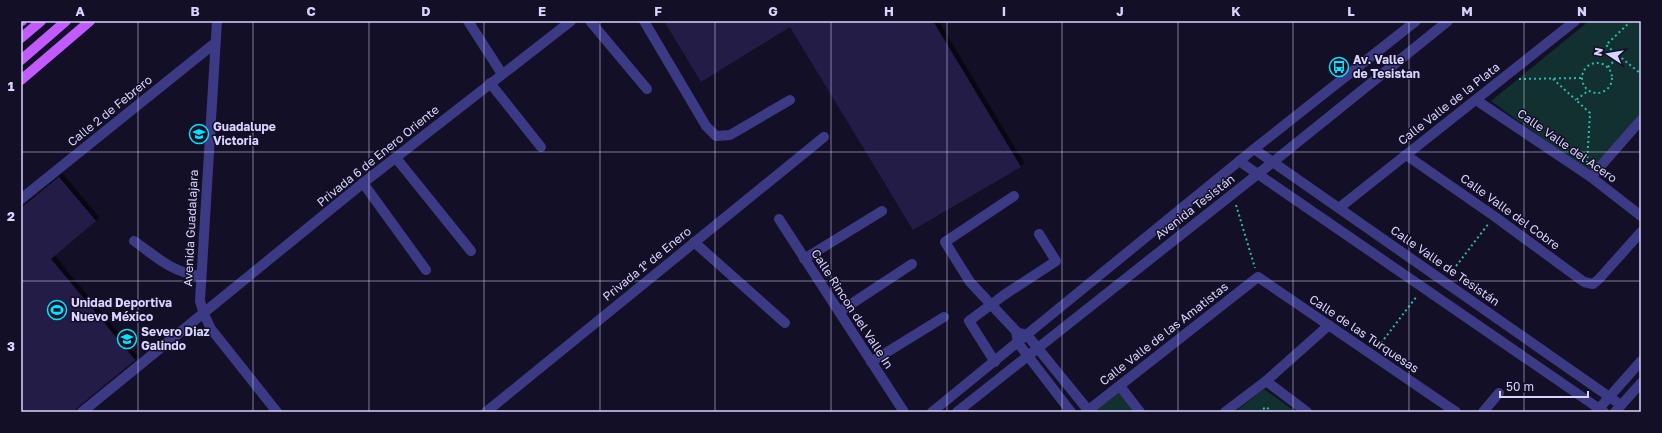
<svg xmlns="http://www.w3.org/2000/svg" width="1662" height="433" font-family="'Golos Text',sans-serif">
<defs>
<filter id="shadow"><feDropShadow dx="3.5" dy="-3.5" stdDeviation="0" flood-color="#0009"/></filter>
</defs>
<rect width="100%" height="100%" fill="#130f26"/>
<g fill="#12302f">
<path d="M1589 21H1641V114L1590 173 1491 101Z"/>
<path d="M1264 389 1296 412H1235Z"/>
<path d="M1119 391 1136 412H1094Z"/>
</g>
<g fill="#241b47" filter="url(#shadow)">
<path d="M664 21H933L1021 167 913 230 790 27 701 82Z"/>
<path d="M59 177 96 221 51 259 135 360 78 407 74 412H21V208Z"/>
</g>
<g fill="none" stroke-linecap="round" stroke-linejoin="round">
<g stroke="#2fb8b0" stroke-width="2" stroke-dasharray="2 3" stroke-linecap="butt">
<path d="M1631 21 1606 45 1641 74"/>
<circle cx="1597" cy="78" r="15"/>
<path d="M1608 67 1619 56"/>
<path d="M1519 79 1582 78"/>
<path d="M1553 79 1576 100"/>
<path d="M1587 163 1590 113 1576 100 1588 91"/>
<path d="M1236 205 1255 268"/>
<path d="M1450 274 1489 223"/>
<path d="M1378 347 1417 296"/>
<path d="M1259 412 1266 407 1273 412"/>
</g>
<g stroke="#3d3a85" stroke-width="10">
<path d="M217 21 200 301 204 314 211 329 277 412"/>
<path d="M468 21 502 74"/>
<path d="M590 21 647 89"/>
<path d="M644 21 706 126 716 136 730 135 790 100"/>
<path d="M490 83 541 147"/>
<path d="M1476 100 1591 177 1641 216"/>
<path d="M1254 149 1621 405"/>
<path d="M1406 155 1494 216 1584 282 1593 284 1599 279 1641 232"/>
<path d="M396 158 471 251"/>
<path d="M1239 161 1604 412"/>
<path d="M1591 177 1641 120"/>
<path d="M363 183 426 270"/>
<path d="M1014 196 945 242 970 282 1016 331 1018 343 1071 412"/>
<path d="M21 199 215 43"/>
<path d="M1339 208 1575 21"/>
<path d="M779 219 904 412"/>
<path d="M134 241C157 257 171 272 200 276"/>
<path d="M694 242 785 323"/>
<path d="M804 259 882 211"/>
<path d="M839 312 912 264"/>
<path d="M1020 333 1027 335 1088 410"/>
<path d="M871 362 944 317"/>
<path d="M995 362 969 321 1004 295 1056 261 1039 234"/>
<path d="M1266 381 1307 412"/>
<path d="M1120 386 1140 412"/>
<path d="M82 412 363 183 571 21"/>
<path d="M486 412 824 137"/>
<path d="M932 412 1254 149 1416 21"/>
<path d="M957 412 1273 162 1448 21"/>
<path d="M1086 412 1258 277 1456 412"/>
<path d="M1225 412 1266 381 1329 325"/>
<path d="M1483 412 1499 393"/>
<path d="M1596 412 1641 361"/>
<path d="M1615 412 1641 383"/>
</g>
<g stroke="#c25bff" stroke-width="10">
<path d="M21 21H22"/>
<path d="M21 38 41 21"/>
<path d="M21 60 66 21"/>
<path d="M21 80 90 21"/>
</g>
</g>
<path fill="none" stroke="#d9d4ff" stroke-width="1" stroke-opacity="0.55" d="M138 21V412M253 21V412M369 21V412M484 21V412M600 21V412M715 21V412M831 21V412M947 21V412M1062 21V412M1178 21V412M1293 21V412M1409 21V412M1524 21V412M21 152H1641M21 281H1641"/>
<defs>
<symbol id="bus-ring" viewBox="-11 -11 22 22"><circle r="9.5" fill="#130f26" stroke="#00e5ff" stroke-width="1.5"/><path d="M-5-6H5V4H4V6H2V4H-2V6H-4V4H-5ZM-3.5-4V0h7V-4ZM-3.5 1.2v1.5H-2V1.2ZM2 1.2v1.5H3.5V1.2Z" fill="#00e5ff"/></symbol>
<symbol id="school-ring" viewBox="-11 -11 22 22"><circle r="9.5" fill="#130f26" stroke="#00e5ff" stroke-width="1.5"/><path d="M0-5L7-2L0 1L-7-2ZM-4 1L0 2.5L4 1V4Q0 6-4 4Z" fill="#00e5ff"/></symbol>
<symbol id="stadium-ring" viewBox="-11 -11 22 22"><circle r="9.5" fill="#130f26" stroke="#00e5ff" stroke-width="1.5"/><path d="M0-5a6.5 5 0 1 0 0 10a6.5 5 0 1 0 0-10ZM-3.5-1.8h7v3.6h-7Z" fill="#00e5ff"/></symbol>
</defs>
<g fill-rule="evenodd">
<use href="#bus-ring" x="1328" y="56" width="22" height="22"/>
<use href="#school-ring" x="188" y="123" width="22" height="22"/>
<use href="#stadium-ring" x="46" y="299" width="22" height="22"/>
<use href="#school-ring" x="116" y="328" width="22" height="22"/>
</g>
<g text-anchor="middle" stroke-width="3" stroke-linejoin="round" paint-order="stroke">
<g font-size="12" font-weight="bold" fill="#d9d4ff" stroke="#130f26" text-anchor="start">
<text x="1353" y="64">Av. Valle<tspan x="1353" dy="14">de Tesistan</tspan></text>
<text x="213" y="131">Guadalupe<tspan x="213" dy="14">Victoria</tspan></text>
<text x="71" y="307">Unidad Deportiva<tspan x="71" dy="14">Nuevo México</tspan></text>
<text x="141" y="336">Severo Diaz<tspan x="141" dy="14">Galindo</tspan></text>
</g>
<g font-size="12" fill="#d9d4ff" stroke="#130f26">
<text transform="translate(1449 104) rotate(-38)" y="4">Calle Valle de la Plata</text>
<text transform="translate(110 111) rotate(-39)" y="4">Calle 2 de Febrero</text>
<text transform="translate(1567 146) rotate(35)" y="4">Calle Valle del Acero</text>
<text transform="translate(378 156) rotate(-39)" y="4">Privada 6 de Enero Oriente</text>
<text transform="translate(1195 207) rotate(-38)" y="4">Avenida Tesistán</text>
<text transform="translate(1510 212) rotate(36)" y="4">Calle Valle del Cobre</text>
<text transform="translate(191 228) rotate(-87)" y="4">Avenida Guadalajara</text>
<text transform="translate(647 264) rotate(-39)" y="4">Privada 1° de Enero</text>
<text transform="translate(1445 266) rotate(35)" y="4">Calle Valle de Tesistán</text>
<text transform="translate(852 309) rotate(57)" y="4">Calle Rincon del Valle In</text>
<text transform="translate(1164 334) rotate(-38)" y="4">Calle Valle de las Amatistas</text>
<text transform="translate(1364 334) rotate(34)" y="4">Calle de las Turquesas</text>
</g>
</g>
<rect width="1662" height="433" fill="none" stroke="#130f26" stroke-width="44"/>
<g transform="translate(1608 54) rotate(282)" stroke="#130f26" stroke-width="3" paint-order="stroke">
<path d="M0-3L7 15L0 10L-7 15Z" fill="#d9d4ff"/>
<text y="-6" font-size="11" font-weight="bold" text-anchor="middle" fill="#d9d4ff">N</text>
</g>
<path d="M1500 391v6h88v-6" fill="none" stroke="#d9d4ff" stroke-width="2"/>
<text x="1506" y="391" font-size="12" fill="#d9d4ff" stroke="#130f26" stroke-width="3" paint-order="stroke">50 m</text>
<rect x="22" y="22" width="1618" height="389" fill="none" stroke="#d9d4ff" stroke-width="1.5"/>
<g font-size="13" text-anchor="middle" font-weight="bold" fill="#d9d4ff">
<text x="80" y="16">A</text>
<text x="195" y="16">B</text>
<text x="311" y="16">C</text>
<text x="426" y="16">D</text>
<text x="542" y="16">E</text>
<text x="658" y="16">F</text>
<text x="773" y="16">G</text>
<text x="889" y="16">H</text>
<text x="1004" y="16">I</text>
<text x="1120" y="16">J</text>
<text x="1236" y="16">K</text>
<text x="1351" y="16">L</text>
<text x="1467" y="16">M</text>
<text x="1582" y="16">N</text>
<text x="11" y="91">1</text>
<text x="11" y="221">2</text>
<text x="11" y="351">3</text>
</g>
</svg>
